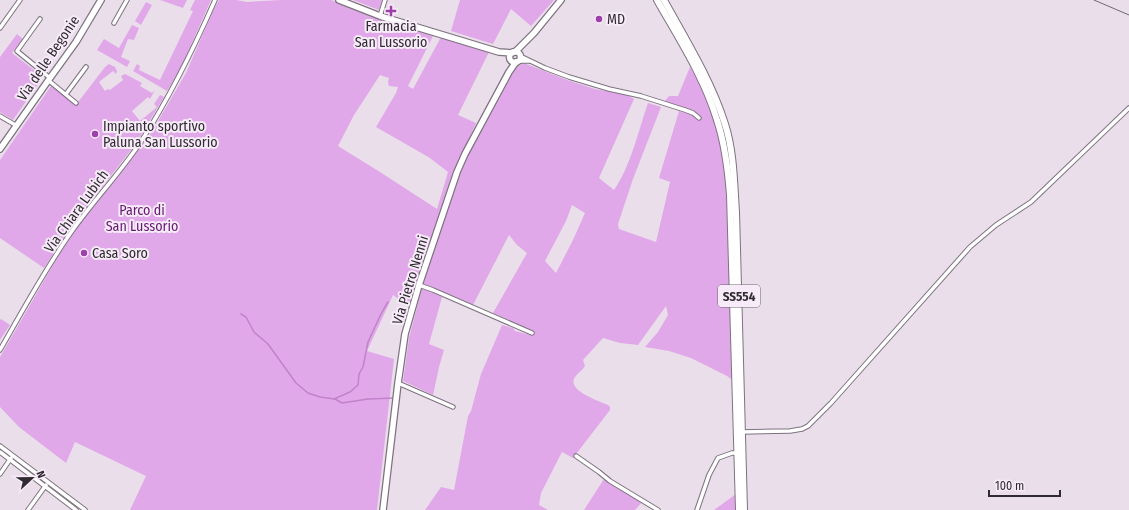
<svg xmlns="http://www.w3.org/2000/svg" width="1129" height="510" font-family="'Fira Sans Condensed',sans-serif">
<rect width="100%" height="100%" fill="#eadeeb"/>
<g fill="#e1a8e9" fill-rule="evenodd">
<path d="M160 0H187L183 8Z"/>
<path d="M195 0H211L180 70 167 91 133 71 137 64 140 66 139 70 160 80 193 11 190 10Z"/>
<path d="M219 0H236L247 2 281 0H331L384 20 434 34 408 86 413 89 441 37 489 52 458 115 476 123 453 175 408 306 393 295 367 351 394 359 377 510H130L146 476 75 442 66 463 19 427 0 407V357L76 225 141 141 145 143 186 73 215 6ZM380 75 389 78 388 82 389 86 398 87 396 93 376 127 430 158 448 172 437 209 380 172 338 146 354 115Z"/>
<path d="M353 0H382L379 10Z"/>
<path d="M460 0H554L531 26 511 9 493 44 451 31Z"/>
<path d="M146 2 152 5 141 25 135 21Z"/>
<path d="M132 25 139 28 134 40 128 39 121 57 130 61 127 67 97 50 104 39 119 48Z"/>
<path d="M17 34 23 39 12 53 43 77 13 120 0 112V57Z"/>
<path d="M524 63 567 80 595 89 627 95 634 99 599 178 614 190C631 165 638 132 648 103L661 107 633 179 618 224 619 229 656 242 670 182 659 178 679 111 695 116 698 119H702L698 114 665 101 669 96H678L690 67 704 90 719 135 724 158 727 191 732 377 731 379 727 376 691 358 669 351 645 347 658 332 668 315 666 306 638 345 620 343 603 338 583 360 585 366C582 371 576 374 574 379 569 391 599 401 608 405L610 407V410L573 458 562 452 541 493 539 505 548 510H425L441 487 454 490 468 416 471 411 481 374 502 325 513 328 515 331 531 335 532 332 493 313 527 253 517 245 509 235 473 305 423 284 449 201 465 161 511 73 514 69ZM572 205 585 213 573 240 556 273 545 261 566 221Z"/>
<path d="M109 64 115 67 117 71 116 74 113 71 99 82 105 91 108 89 110 90 123 80 121 76 125 74 142 83 140 86 152 93 155 90 150 99 148 97 132 111 140 121 157 107 154 104 160 95 164 97 137 142 66 234 44 268 0 238V160L51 86 64 95 75 106 105 67Z"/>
<path d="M422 288 442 297 429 344 444 350 439 367 433 395 403 381 409 338Z"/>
<path d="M1 319 10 325 0 340V320Z"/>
<path d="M604 479 608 482 642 502 635 510H584Z"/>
<path d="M736 494V510H714Z"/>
</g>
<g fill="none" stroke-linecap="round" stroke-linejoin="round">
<g stroke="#c082c9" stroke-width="1.5">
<path d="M241 314 246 317 254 332 268 344 296 383 308 393 320 397 335 399 342 403 368 399 395 398"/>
<path d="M334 399 350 392 358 385 359 374 363 367 368 342 381 314 388 302"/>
</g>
<defs>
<g id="street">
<path d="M380 16 385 0"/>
<path d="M40 19 17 51 50 78"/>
<path d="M114 23 127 0"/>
<path d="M0 28 20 0"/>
<path d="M520 56 545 68 569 77 609 89 641 96 685 110 693 113 699 118"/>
<path d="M518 61H529"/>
<path d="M48 80 76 103"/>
<path d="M66 94 86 67"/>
<path d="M0 116 17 126"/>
<path d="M419 285 433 290 532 333"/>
<path d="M0 350C23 310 45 269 72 231 94 200 121 172 142 140 171 95 194 48 215 0"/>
<path d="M398 383 453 407"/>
<path d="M742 432 790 431 802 429 808 426 831 403 970 247 996 225 1031 202 1129 108"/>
<path d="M0 446 85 510"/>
<path d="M0 452 76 510"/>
<path d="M576 456 599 472 610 481 658 510"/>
<path d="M0 474 11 458"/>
<path d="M28 510 46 485"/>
<path d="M697 510 709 475 718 458 732 453H738"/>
</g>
<g id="secondary">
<path d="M339 0 380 16 499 52 512 53"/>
<circle cx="515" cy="57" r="5.5"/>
<path d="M515 52 534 33 561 0"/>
<path d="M0 149 50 78 76 42 101 0"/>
<path d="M383 510 398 383 405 334 419 285 457 172 465 154 509 72 516 62"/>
</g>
<g id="primary">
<path d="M657 0C679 39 704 77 717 120 725 144 728 169 730 195L739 510"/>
<path d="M664 0C686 40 711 80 725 124 734 152 734 183 736 212L744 510"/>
</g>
</defs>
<use href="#street" stroke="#7d737f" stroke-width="5.5"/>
<use href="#secondary" stroke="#7d737f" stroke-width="8"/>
<use href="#primary" stroke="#7d737f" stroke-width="8"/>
<use href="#street" stroke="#fff" stroke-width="3.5"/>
<use href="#secondary" stroke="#fff" stroke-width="5.5"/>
<use href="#primary" stroke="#fff" stroke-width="6"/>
<path stroke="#706970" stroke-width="1" d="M1094 0 1129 15"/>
</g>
<g fill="#9d40aa" stroke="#f7ebf9" stroke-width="1.5">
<path d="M389 5h4v4h4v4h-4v4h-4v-4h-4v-4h4z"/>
<circle cx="599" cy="19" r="4"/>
<circle cx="95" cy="134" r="4"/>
<circle cx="84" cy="253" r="4"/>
</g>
<g text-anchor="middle" stroke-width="4" stroke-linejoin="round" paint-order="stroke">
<rect fill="#f7ebf9" stroke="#6c656c" stroke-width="1" x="718" y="285" width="42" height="22" rx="3"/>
<g font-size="13" font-weight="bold" fill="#302b30">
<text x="739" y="301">SS554</text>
</g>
<g font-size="14" fill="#302b30" stroke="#f7ebf9" text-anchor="start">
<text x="607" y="24">MD</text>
<text x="391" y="31" text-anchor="middle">Farmacia<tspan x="391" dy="16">San Lussorio</tspan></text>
<text x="103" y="131">Impianto sportivo<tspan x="103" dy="16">Paluna San Lussorio</tspan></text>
<text x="92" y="258">Casa Soro</text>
</g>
<g font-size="14" fill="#302b30" stroke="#f7ebf9">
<text transform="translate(48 58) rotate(-56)" y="5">Via delle Begonie</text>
<text transform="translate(76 211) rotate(-54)" y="5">Via Chiara Lubich</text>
<text transform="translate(410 280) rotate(-73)" y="5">Via Pietro Nenni</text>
</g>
<g font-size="14" fill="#661a71" stroke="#f7ebf9">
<text x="142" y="215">Parco di<tspan x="142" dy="16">San Lussorio</tspan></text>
</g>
</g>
<g transform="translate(32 478) rotate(68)" stroke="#f7ebf9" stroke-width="3" paint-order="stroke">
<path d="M0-3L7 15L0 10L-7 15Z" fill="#302b30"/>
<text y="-6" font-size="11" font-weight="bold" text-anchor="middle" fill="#302b30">N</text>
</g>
<path d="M989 490v6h71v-6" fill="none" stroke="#302b30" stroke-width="2"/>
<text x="995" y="490" font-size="12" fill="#302b30" stroke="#f7ebf9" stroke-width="3" paint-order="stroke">100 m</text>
</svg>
